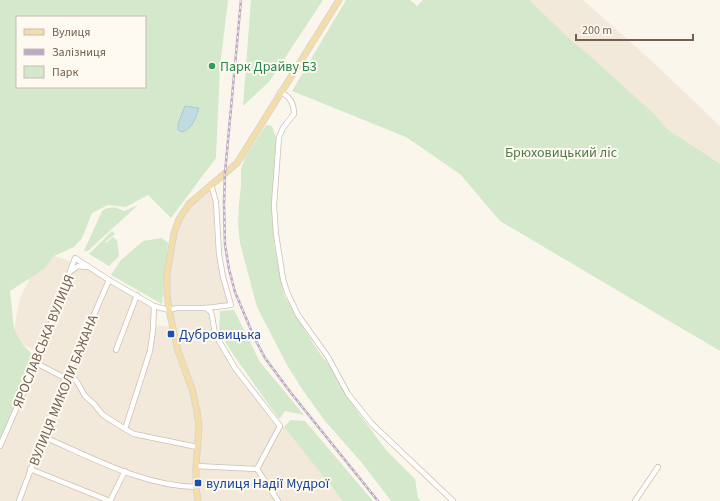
<svg xmlns="http://www.w3.org/2000/svg" width="720" height="501" font-family="'Source Sans 3',sans-serif">
<rect width="100%" height="100%" fill="#fbf6ec"/>
<g fill="#f2e9db">
<path d="M517 0H583L655 64 720 126V172L715 170Z"/>
<path d="M210 189 213 195 215 242 219 268 225 292 229 303 204 307 208 312 211 319 213 334 231 365 251 393 278 426 284 427 321 473 330 486 344 501H200L197 486 200 429 172 320 168 282 171 254 179 222 186 210Z"/>
<path d="M43 252 70 261 68 272 82 268 90 270 152 306 151 325 171 327 196 412 197 501H0V450L41 353 23 345 14 329 20 298Z"/>
</g>
<g fill="#d4e8cb" fill-rule="evenodd">
<path d="M0 0H228L220 67 216 158 171 218 148 195 126 207 108 205 92 213 82 238 74 247 54 256 44 269 10 291 14 329 23 345 35 357 17 404 0 444ZM17 17H145V87H17Z"/>
<path d="M251 0H323L269 82 243 106Z"/>
<path d="M346 0H410L417 6 423 0H529L573 42 590 56 654 114 667 129 720 164V351L500 221 460 174 406 137 292 91Z"/>
<path d="M266 125 272 126 276 138 272 199 274 245 284 295 302 326 321 355 335 372 337 381 355 408 386 450 415 479 418 498 421 501H391L362 463 325 421 302 389 287 365 257 307 240 243 238 223 239 204 241 185V169L245 157Z"/>
<path d="M138 205 88 251H84L102 211C109 206 116 207 124 211Z"/>
<path d="M112 231 115 234 105 242 106 243 113 237 117 240 119 256 109 266 89 254Z"/>
<path d="M162 238 168 243 162 304 111 275 121 260 143 241Z"/>
<path d="M234 310 260 362 304 415 285 411 279 419 235 357 219 332 220 311Z"/>
<path d="M291 420 305 421 373 501H343L284 427Z"/>
</g>
<path fill="#c1dbe3" stroke="#a8cad4" d="M185 106 199 108C195 119 193 128 182 132L178 130V124Z"/>
<g fill="none" stroke-linecap="round" stroke-linejoin="round">
<defs>
<g id="minor">
<path d="M280 92C290 96 294 104 294 114L283 128 279 137 274 205 276 234 283 279 287 292 298 315 328 357 348 394 372 424 453 501"/>
<path d="M71 271 78 266 86 267"/>
<path d="M206 308 211 312 212 316 215 334 235 368 280 426 257 469"/>
<path d="M116 350 137 295"/>
<path d="M36 363 65 378"/>
<path d="M69 372 77 382 85 396 94 404 103 415 125 429 134 434 197 447"/>
<path d="M125 429 150 351 153 330 154 306"/>
<path d="M44 437C93 458 143 486 196 487"/>
<path d="M0 446 36 363 75 258 109 280 154 306 169 310 177 308H206L231 305 223 277 219 254 216 202 211 184"/>
<path d="M196 466 257 469 278 501"/>
<path d="M30 469 110 501"/>
<path d="M19 501 65 378 69 372 109 280"/>
<path d="M110 501 125 471"/>
<path d="M635 501 658 467"/>
</g>
<path id="major" d="M198 501 196 487V466L199 427 197 411 192 389 178 351 169 310 167 294V274L174 233 179 219 189 204 237 163 339 0"/>
</defs>
<use href="#minor" stroke="#cdc0b2" stroke-width="6"/>
<use href="#major" stroke="#d8d2ce" stroke-width="7"/>
<use href="#minor" stroke="#fff" stroke-width="4.5"/>
<use href="#major" stroke="#f2deab" stroke-width="5.5"/>
<defs>
<path id="rail" d="M241 0 225 173 224 204 225 245 229 269 235 292 254 337 265 358 291 393 378 501"/>
</defs>
<use href="#rail" stroke="#bbaac5" stroke-width="2.5"/>
<use href="#rail" stroke="#fefaf2" stroke-width="1" stroke-dasharray="3" stroke-linecap="butt"/>
</g>
<circle fill="#2e9e5b" stroke="#fefaf2" stroke-width="1.5" cx="212" cy="66" r="4"/>
<g fill="#1a4fb4" stroke="#fefaf2" stroke-width="1.5">
<rect x="167" y="330" width="8" height="8" rx="2"/>
<rect x="194" y="479" width="8" height="8" rx="2"/>
</g>
<g text-anchor="middle" stroke-width="4" stroke-linejoin="round" paint-order="stroke">
<g font-size="14" fill="#27864d" stroke="#fefaf2" text-anchor="start">
<text x="220" y="71">Парк Драйву Б3</text>
</g>
<g font-size="14" fill="#537849" stroke="#fefaf2">
<text x="561" y="157">Брюховицький ліс</text>
</g>
<g font-size="14" fill="#164399" stroke="#fefaf2" text-anchor="start">
<text x="179" y="339">Дубровицька</text>
<text x="206" y="488">вулиця Надії Мудрої</text>
</g>
<g font-size="14" fill="#746050" stroke="#fefaf2">
<text transform="translate(43 341) rotate(-68)" y="5">ЯРОСЛАВСЬКА ВУЛИЦЯ</text>
<text transform="translate(63 390) rotate(-68)" y="5">ВУЛИЦЯ МИКОЛИ БАЖАНА</text>
</g>
</g>
<rect x="16" y="16" width="130" height="72" fill="#fefaf2" stroke="#c7bcb1"/>
<rect x="24" y="29" width="20" height="6" fill="#f2deab" stroke="#c7bcb1"/>
<text x="52" y="36" font-size="12" fill="#746050">Вулиця</text>
<rect x="24" y="49" width="20" height="6" fill="#bbaac5" stroke="#c7bcb1"/>
<text x="52" y="56" font-size="12" fill="#746050">Залізниця</text>
<rect x="24" y="66" width="20" height="12" fill="#d4e8cb" stroke="#c7bcb1"/>
<text x="52" y="76" font-size="12" fill="#746050">Парк</text>
<path d="M576 34v6h117v-6" fill="none" stroke="#746050" stroke-width="2"/>
<text x="582" y="34" font-size="12" fill="#746050" stroke="#fefaf2" stroke-width="3" paint-order="stroke">200 m</text>
</svg>
